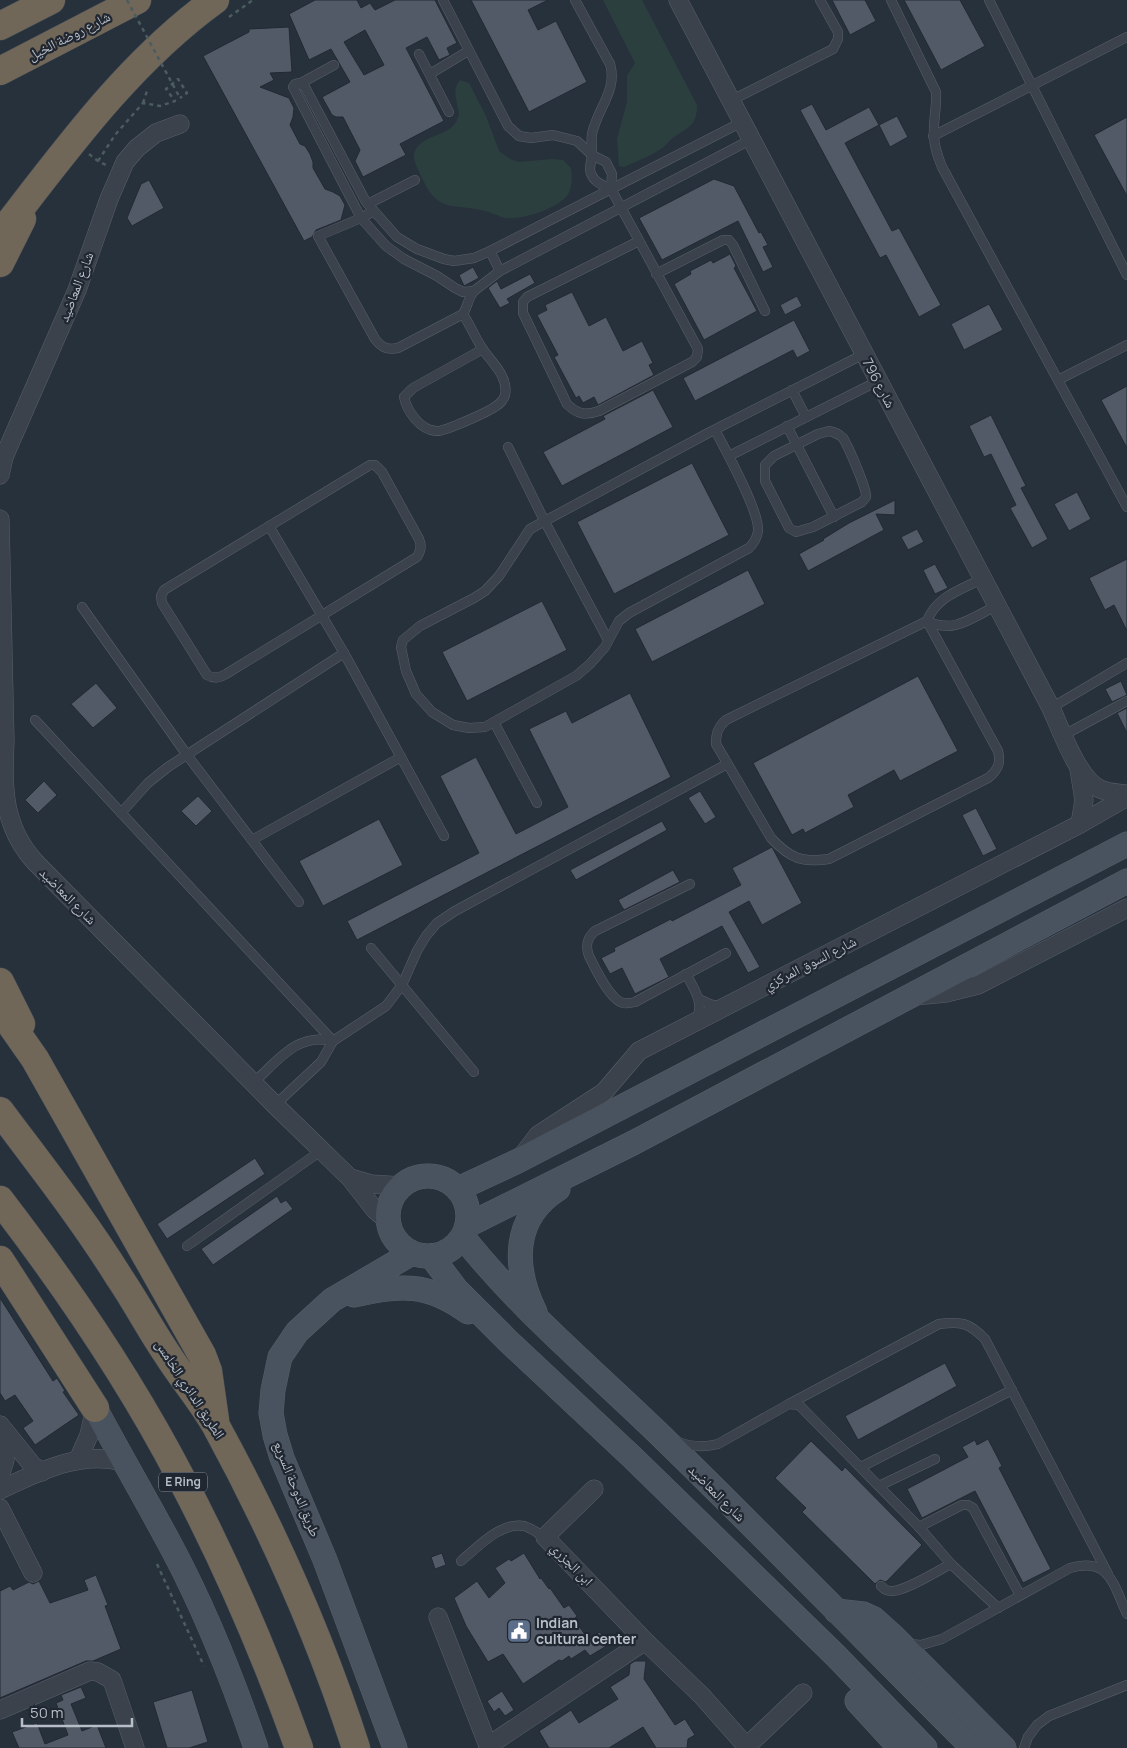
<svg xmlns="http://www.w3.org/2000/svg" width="1127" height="1748" font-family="Manrope,'Noto Naskh Arabic',sans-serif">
<rect width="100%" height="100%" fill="#27313c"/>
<g fill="#2c3f3f">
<path d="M603 0H642L697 105C697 125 689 127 674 137 669 140 667 145 662 148 652 156 636 161 624 167L619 166 617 139 627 102V76L635 63Z"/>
<path d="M460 80 469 83 486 116 499 151 510 159 519 162 552 159 563 160 571 168C572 177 573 189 566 197 555 209 522 220 506 218 499 217 492 212 485 211 454 203 438 214 422 178 420 173 414 163 414 157 414 137 444 137 454 125 456 123 458 118 459 115 458 104 451 89 460 80Z"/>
</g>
<g fill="#515a66" stroke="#222933" fill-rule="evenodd">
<path d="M315 0H357L361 8 370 3 375 10 395 0H435L457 43 447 48 450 55 439 60 427 37 406 48 444 121 400 144 406 155 363 177 355 161 360 150 343 117H336L332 115 322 97 350 82 331 49 309 60 289 14ZM365 30 384 65 364 75 344 42Z"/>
<path d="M471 0H548L528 10 538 30 556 21 587 82 529 112Z"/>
<path d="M832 0H865L876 21 850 35Z"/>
<path d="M904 0H960L985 46 941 70Z"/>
<path d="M289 27 292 72 270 73 274 80 260 87 289 98 294 108 293 117 290 125 300 144 305 146 310 154 313 162V168L325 189 333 192 340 196 345 205 341 220 316 230 312 237 304 241 203 56 249 32V29Z"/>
<path d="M812 104 826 130 869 107 879 125 845 143 892 231 899 228 941 305 919 317 886 255 880 258 800 110Z"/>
<path d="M897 116 908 137 890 147 879 125Z"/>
<path d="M1127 117V196L1094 135Z"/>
<path d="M714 179 734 186 759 233 761 232 768 245 763 247 773 267 763 272 738 221 662 260 639 218Z"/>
<path d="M149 180 164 208 132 226 127 218 141 184Z"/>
<path d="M730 254 736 266 734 268 757 311 704 340 674 284 691 274 690 271 711 260 713 263Z"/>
<path d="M473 267 479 278 464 286 459 275Z"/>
<path d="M530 274 535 283 507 299 510 303 500 308 488 288 497 281 501 289Z"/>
<path d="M572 292 589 326 606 317 623 351 642 341 653 363 649 365 654 375 598 405 594 397 583 403 579 396 576 398 554 357 558 355 537 315 547 310 545 305Z"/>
<path d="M797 296 802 306 785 315 780 305Z"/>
<path d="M989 304 1003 330 964 350 951 324Z"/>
<path d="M794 320 810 351 797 358 793 350 695 401 683 378Z"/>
<path d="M1127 386V448L1101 400Z"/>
<path d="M653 390 673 427 562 486 543 452 605 419 603 416Z"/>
<path d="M991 415 1026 486 1021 488 1048 539 1032 548 1010 508 1016 505 991 454 984 457 969 426Z"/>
<path d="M692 463 729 535 614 594 577 522Z"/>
<path d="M1077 492 1091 519 1069 531 1054 504Z"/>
<path d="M895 500V515L876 514 884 530 808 571 799 554 824 540 823 539 849 523Z"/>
<path d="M917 529 924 542 908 550 901 537Z"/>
<path d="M1127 559V631L1114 605 1105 610 1089 578Z"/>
<path d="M935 564 948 588 935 594 923 570Z"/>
<path d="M748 570 765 604 652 662 635 629Z"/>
<path d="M542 601 567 650 467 701 442 652Z"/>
<path d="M918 676 958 751 900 781 894 770 848 795 854 807 805 833 803 829 792 835 753 763Z"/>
<path d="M1121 681 1127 695 1112 702 1105 689Z"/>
<path d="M96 683 117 708 93 728 71 704Z"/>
<path d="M630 693 671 777 357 940 347 921 479 853 440 776 476 757 516 834 568 807 529 729 566 711 572 723Z"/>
<path d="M1127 708V733L1117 713Z"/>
<path d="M44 781 57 795 38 813 25 800Z"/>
<path d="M700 791 716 817 705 824 688 798Z"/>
<path d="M198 796 212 811 196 826 181 811Z"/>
<path d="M976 808 997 849 983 856 962 815Z"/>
<path d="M379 819 403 865 323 906 299 861Z"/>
<path d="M662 821 667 830 576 880 570 870Z"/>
<path d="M772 847 802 903 762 925 749 901 729 912 760 967 748 973 722 926 660 959 669 977 635 994 622 968 610 974 601 958 615 951 614 948 671 919 672 921 741 885 732 868Z"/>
<path d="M673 870 680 882 624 910 618 900Z"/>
<path d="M255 1158 265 1174 167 1239 157 1224Z"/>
<path d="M277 1196 281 1203 286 1200 293 1209 213 1265 201 1249Z"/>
<path d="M0 1298 53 1381 57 1378 65 1391 63 1392 79 1415 35 1445 23 1428 33 1421 15 1395 5 1401 0 1393Z"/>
<path d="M945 1363 957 1386 858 1440 845 1416Z"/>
<path d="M988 1439 1002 1466 999 1468 1051 1569 1023 1583 975 1491 922 1518 907 1489 968 1457 962 1447 975 1440 977 1445Z"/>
<path d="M811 1441 842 1471 845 1467 922 1545 886 1582 880 1580 875 1584 802 1512 806 1508 775 1478Z"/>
<path d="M442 1553 446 1565 435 1569 431 1557Z"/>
<path d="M524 1553 540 1579 541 1578 549 1589 550 1588 564 1608 569 1605 577 1616 574 1619 588 1639 600 1632 608 1645 590 1656 585 1650 571 1659 569 1656 562 1661 559 1660 523 1684 503 1654 488 1662 466 1626 454 1598 477 1581 489 1598 505 1583 495 1568 509 1559 511 1561Z"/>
<path d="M96 1575 108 1605 105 1606 121 1649 93 1661H86L0 1698V1591L10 1586 13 1590 29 1582 33 1584 39 1581 50 1603 88 1590 84 1580Z"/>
<path d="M635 1661H646L644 1679 675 1725 685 1719 695 1735 688 1739 687 1748H656L643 1727 609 1748H549L539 1731 571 1710 579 1723 618 1699 610 1687 629 1675 630 1664Z"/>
<path d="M81 1687 86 1698 71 1704 82 1731 97 1725 106 1748H19L12 1732 37 1723 45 1744 68 1735 56 1703 63 1700 61 1695Z"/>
<path d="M192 1690 208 1742 189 1748H167L153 1702Z"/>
<path d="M502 1691 514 1710 505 1716 499 1708 494 1712 487 1701Z"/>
</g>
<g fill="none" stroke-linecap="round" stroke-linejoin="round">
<defs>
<g id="lane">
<path d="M443 0 508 126 519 136 531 138 553 135 577 141 592 155 606 162 612 174 611 189 698 349 697 357 692 362 599 411C585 416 577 414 567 404L523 313V302L527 297 639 241"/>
<path d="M575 0 610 64C618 90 597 109 592 134 591 141 592 147 592 154 592 159 590 164 590 169 591 181 602 185 611 189"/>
<path d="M891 0 936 92C937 107 933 121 934 136 934 147 938 157 942 167L1127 507"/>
<path d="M989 0 1127 275"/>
<path d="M419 54 449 112"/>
<path d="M430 74 468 51"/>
<path d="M301 83 334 65"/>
<path d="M730 101 833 49 838 39V32L820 0"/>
<path d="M742 122 490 251 474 258 454 261 444 259 417 249 397 237 366 202 305 87 299 83 295 84 293 87 361 218 386 246 404 259 437 276 455 288 463 292 474 291 500 271 750 140"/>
<path d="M933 136 1127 37"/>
<path d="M368 204 415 180"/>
<path d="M374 211 361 218 318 236 375 339C382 348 387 350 398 348L463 314C468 306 468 298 474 291"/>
<path d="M490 251 500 271"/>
<path d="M656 274 723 240H729L733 245 765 311"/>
<path d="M463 314C470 325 475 337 482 348 490 361 509 376 505 395 504 399 500 404 496 406 488 412 444 432 436 431 420 430 407 411 404 397L413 388 483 349"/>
<path d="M1058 380 1127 345"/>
<path d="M792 390 806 417"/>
<path d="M787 426 834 517"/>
<path d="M715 430C725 449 760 512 758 531 757 539 754 543 749 548L629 613 619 621 605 647 590 664 576 676 485 727 469 728 453 725 432 712 416 694 406 671 401 647 403 640 420 626 474 598 485 591 499 576 530 529 710 432 864 354"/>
<path d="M829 431C834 432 839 434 843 438 848 446 867 489 866 497L862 502 813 527 796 532 789 528 765 481V465L774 456 818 434Z"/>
<path d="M508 447 544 520 608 640"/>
<path d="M729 456 878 381"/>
<path d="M370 465H375L382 472 419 539C422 546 421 551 417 557L226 674C219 678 214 679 207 675L162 603 161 596 164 590Z"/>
<path d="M269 526 344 653 444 836"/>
<path d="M982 579C960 590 936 597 927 621 954 634 971 618 996 606"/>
<path d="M82 607 187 755 299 902"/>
<path d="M927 621 998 751C1001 763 998 770 988 778L829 859C801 863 790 858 771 838L716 744C716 733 718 727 726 720Z"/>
<path d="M1051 708 1127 663"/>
<path d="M35 720 333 1041"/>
<path d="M494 722 537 803"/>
<path d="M1064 735 1127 701"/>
<path d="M121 813 148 783 168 767 344 653"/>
<path d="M252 840 401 757"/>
<path d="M690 884 595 931C587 938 585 945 589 956 595 968 610 1000 623 1003 627 1004 631 1003 635 1002L726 953"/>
<path d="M371 948 474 1072"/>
<path d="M686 974C694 989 705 1003 696 1020"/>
<path d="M699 999 710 1004 722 1007"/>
<path d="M253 1083C277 1062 297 1032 332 1041"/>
<path d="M275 1105 321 1062 333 1041 386 1006 402 985 417 951 426 936 437 923 455 911 727 764"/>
<path d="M187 1246 322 1150"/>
<path d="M789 1404 939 1324C962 1321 969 1323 985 1339L1108 1574"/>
<path d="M676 1441C690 1447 703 1448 718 1444L789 1404 799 1405 919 1527 951 1564 998 1608"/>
<path d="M861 1467 1012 1390"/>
<path d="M879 1486 935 1459"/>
<path d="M919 1527 962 1505H968L973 1508 1020 1595"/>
<path d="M461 1561C478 1547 500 1522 524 1526 531 1528 539 1534 545 1537"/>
<path d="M881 1586C885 1590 887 1591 892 1591 906 1591 937 1571 951 1564"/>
<path d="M908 1644 921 1645 942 1639 1070 1568C1110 1557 1113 1584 1127 1614"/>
<path d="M1024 1748 1028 1737 1037 1725 1049 1716 1127 1685"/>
</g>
<g id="street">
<path d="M678 0 1051 708C1061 730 1078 779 1100 789 1108 793 1118 793 1127 794"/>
<path d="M0 475 4 457 77 290 109 199 125 162 137 148 156 133 180 124"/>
<path d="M0 519 5 741C3 788 2 826 36 863L275 1105 350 1178 375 1210 388 1221"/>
<path d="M1079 769 1084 800 1080 824"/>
<path d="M915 996 946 993 978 985 1127 908"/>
<path d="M522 1156 538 1135 604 1092 639 1051 1080 824 1127 797"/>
<path d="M350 1178 371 1184 402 1186"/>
<path d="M0 1425 33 1466 42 1472"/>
<path d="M78 1460 89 1435 95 1408"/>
<path d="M0 1476 5 1460 4 1430"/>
<path d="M594 1489 545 1537 645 1641 702 1696 748 1748"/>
<path d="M0 1490C38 1472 81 1450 123 1462"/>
<path d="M0 1508 33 1573"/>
<path d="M438 1617 489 1748"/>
<path d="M0 1710 90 1671 98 1672 112 1680 135 1748"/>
<path d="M488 1746 645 1641"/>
<path d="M747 1746 803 1693"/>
</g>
<g id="secondary">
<circle cx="428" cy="1216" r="40"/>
<path d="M458 1189 518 1161 1127 844"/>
<path d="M468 1225 633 1143 1127 881"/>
<path d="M463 1237C520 1309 591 1368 657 1432 764 1536 868 1643 973 1748"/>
<path d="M431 1256 456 1289 507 1340 633 1458 836 1656 925 1748"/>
<path d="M354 1295C402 1285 427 1282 468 1312"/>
<path d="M535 1312C513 1267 512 1218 558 1189"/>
<path d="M95 1408C120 1455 147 1501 172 1548 206 1612 233 1680 256 1748"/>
<path d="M836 1611 863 1614 874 1619 895 1638 1004 1748"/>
<path d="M857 1701 900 1748"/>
<path d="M395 1748 325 1560 282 1458 275 1435 271 1413 273 1390 280 1357 297 1332 332 1300 412 1253"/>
</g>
<g id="highway">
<path d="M0 26 51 0"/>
<path d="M0 71 137 0"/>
<path d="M0 235C65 151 128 63 215 0"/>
<path d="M0 263 22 219"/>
<path d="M0 982 21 1024"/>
<path d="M0 1009 35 1059 202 1355 208 1371 215 1420"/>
<path d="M0 1111C41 1166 83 1219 119 1277 136 1302 150 1329 167 1354 182 1378 202 1401 216 1426 272 1529 320 1636 356 1748"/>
<path d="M0 1200C66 1286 131 1382 181 1478 227 1565 266 1656 299 1748"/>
<path d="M0 1260 95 1408"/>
</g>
</defs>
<use href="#lane" stroke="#59606a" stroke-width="10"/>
<use href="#street" stroke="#59606a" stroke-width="19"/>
<use href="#secondary" stroke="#59606a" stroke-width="25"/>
<use href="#highway" stroke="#464d57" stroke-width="29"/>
<g stroke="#4b5c5e" stroke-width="2.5" stroke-dasharray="4 4" stroke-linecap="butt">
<path d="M229 17 253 0"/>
<path d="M143 103 148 88"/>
<path d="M89 154 98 161 108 166"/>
<path d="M98 161 115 135 143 103 160 106 175 101 166 89 178 79 187 93 180 98"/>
<path d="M157 1564 204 1666"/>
</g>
<use href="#lane" stroke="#3b424c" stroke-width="9"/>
<use href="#street" stroke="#3b424c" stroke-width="18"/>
<use href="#secondary" stroke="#49525f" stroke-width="24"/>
<use href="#highway" stroke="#716759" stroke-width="28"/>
<path stroke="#4b5c5e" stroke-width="2.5" stroke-dasharray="4 4" stroke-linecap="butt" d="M127 0 180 98"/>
</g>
<defs>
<symbol id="civic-square" viewBox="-11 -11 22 22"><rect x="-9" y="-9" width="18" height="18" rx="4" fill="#5c6f8a" stroke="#202731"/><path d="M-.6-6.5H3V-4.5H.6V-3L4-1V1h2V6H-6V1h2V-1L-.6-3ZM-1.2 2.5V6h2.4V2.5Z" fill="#fff"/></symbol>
</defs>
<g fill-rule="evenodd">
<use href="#civic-square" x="505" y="1617" width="28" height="28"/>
</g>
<g text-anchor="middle" stroke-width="4.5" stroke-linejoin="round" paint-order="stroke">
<rect fill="#202731" stroke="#8a919a" stroke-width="1" x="159" y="1472.5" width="48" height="19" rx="4"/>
<g font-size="12" font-weight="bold" fill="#b7bec7">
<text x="183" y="1486">E Ring</text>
</g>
<g font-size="14" fill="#b7bec7" stroke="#202731">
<text transform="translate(69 36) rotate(-27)" y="5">شارع روضة الخيل</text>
<text transform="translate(76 287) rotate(-69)" y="5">شارع المعاضيد</text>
<text transform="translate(879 383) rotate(62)" y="5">شارع 796</text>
<text transform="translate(68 896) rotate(45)" y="5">شارع المعاضيد</text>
<text transform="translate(810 963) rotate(-27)" y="5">شارع السوق المركزي</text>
<text transform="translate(190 1389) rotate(57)" y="5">الطريق الدائري الخامس</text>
<text transform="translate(297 1489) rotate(68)" y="5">طريق الدوحة السريع</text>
<text transform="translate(717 1493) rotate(45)" y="5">شارع المعاضيد</text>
<text transform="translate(572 1564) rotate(46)" y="5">ابن الجزري</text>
</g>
<g font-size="14" font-weight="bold" fill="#b7bec7" stroke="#202731" text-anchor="start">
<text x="536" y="1628">Indian<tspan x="536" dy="16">cultural center</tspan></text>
</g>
</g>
<path d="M22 1718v8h110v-8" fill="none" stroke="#b7bec7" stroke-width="2.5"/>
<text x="30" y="1718" font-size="15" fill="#b7bec7" stroke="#202731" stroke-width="4" paint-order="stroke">50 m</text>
</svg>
